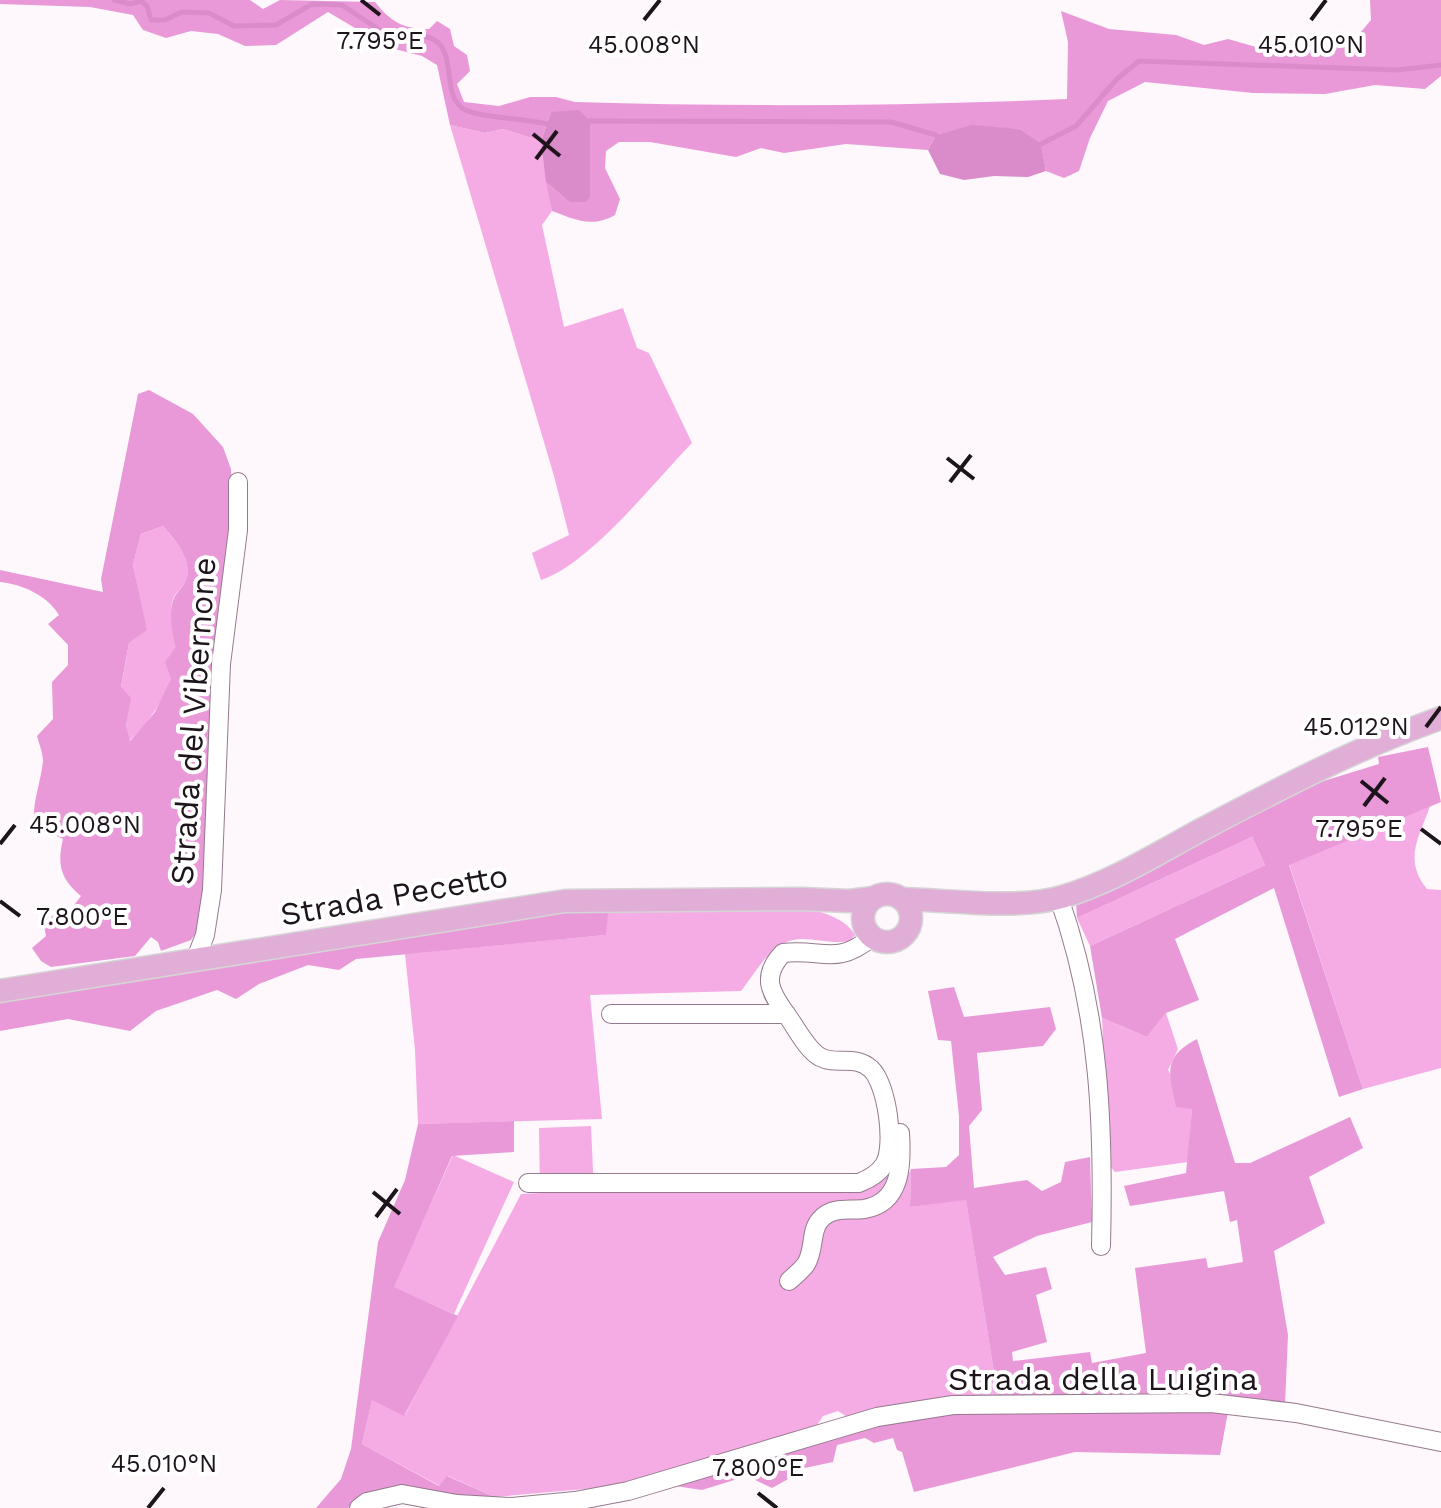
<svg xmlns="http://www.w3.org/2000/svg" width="1441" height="1508" font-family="'Work Sans',sans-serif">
<rect width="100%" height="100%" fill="#fef8fc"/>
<g fill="#f5ace5">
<path d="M450 125 485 133 503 129 541 141 552 211 542 225 564 327 623 308 637 348 649 353 692 443C654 482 590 564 541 580L532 553 569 535 554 476Z"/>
<path d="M163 526C174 539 194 561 186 580 184 587 175 592 173 599 168 612 174 632 176 645 180 679 153 719 129 741L126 726 130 698 121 688 129 643 146 630 133 565 141 534Z"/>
<path d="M1430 806C1419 838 1403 859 1427 889L1441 890V1068L1363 1089 1289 864Z"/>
<path d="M1252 837 1265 865 1090 946 1077 918Z"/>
<path d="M609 906H799C818 911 845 917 855 935L850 941C830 945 809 936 793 940 769 945 755 974 741 991L590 995 602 1119 418 1124 415 1050 405 954 605 935Z"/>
<path d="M1166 1013 1178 1049 1168 1070 1192 1109 1188 1162 1115 1172 1108 1164 1102 1018 1147 1037Z"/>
<path d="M591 1126 594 1192 870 1189 885 1178 895 1164 894 1176 886 1194 865 1202H842L819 1209 810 1219 801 1265 787 1269 791 1290C813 1270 819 1255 824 1226 838 1217 847 1220 862 1218 889 1213 900 1191 911 1169L910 1207 966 1199 998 1397C947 1399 900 1406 850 1419L838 1411 823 1416 814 1430 630 1485 495 1497 448 1476 440 1486 362 1444 372 1399 405 1415 521 1194 540 1193 539 1128Z"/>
<path d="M453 1155 514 1182 454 1314 393 1287Z"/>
</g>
<g fill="#e999d8" fill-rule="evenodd">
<path d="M0 0H250L263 9 280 0 375 2C391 22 403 29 429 29L437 21 450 29 454 46 467 55 470 71 457 84 464 102 499 106 530 97H556L575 102C739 107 903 106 1067 99L1068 42 1061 11 1109 29 1176 35 1204 45 1228 39 1270 51 1349 46 1371 20 1370 0H1441V76L1425 89 1375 85 1325 94 1253 93 1145 82 1108 101 1090 138 1079 171 1064 178 1046 171 1041 145 1020 129 972 126 936 135 928 150 846 144 784 153 761 148 736 157 650 142H619L606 151 605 168 620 199 615 215C592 228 576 220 552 211L546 182 569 202 590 197V122L551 112 541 141 503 129 485 133 450 125 437 65 422 56 387 47 328 12 276 45 245 46 218 34 191 31 166 38 143 30 133 15 90 7 0 4Z"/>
<path d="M149 390 193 414 223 447 231 469 233 527 209 746 207 892 201 926 191 940 161 951 158 942 151 937 135 956 51 967 41 961 32 948 46 936 44 926 54 914 69 912 81 896C60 879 57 864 63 839L34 825C32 802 41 782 43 761 43 754 39 743 37 736L53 719 52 682 68 665V645L48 624 59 615C48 596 22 584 0 582V570L103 592 101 579 138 394ZM163 526C176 541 196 564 184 584 181 589 176 593 174 598 168 610 172 635 176 647L165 662 171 679 155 712 130 741 126 726 131 698 121 687 129 643 147 630 133 565 141 534Z"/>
<path d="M1428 747 1441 802 1289 865 1363 1089 1339 1097 1274 888 1175 939 1199 1000 1166 1013 1147 1037 1102 1018 1090 946 1265 865 1252 837 1077 918 1076 903 1159 865 1304 787 1379 764 1378 757Z"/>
<path d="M609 906 606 935 356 959 339 970 308 965 259 984 236 999 217 990 156 1011 130 1031 68 1019 0 1031V999L519 915Z"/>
<path d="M954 987 964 1017 1050 1007 1056 1029 1043 1046 977 1053 982 1110 969 1126 974 1188 1027 1180 1042 1191 1061 1182 1065 1162 1090 1157 1092 1222 1037 1236 993 1257 1005 1275 1046 1267 1052 1289 1036 1295 1047 1342 1012 1352 1013 1361 1090 1352 1092 1363 1146 1353 1135 1268 1206 1258 1208 1268 1243 1262 1237 1220 1230 1222 1224 1191 1130 1206 1124 1186 1186 1173 1192 1109 1176 1107C1169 1073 1162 1057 1197 1039L1235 1163H1250L1350 1117 1363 1148 1309 1177 1325 1223 1274 1251 1288 1335 1285 1405 998 1397 966 1200 910 1207 911 1169 946 1167 959 1155V1116L951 1041 938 1040 928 991Z"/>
<path d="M514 1121V1152L452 1156 394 1287 458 1316 404 1416 372 1400 362 1444 439 1486 447 1476 495 1497 360 1496 348 1508H316L341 1479 351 1449 378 1242 405 1180 418 1124Z"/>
<path d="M1182 1411 1228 1412 1220 1455 1075 1452 914 1492 902 1452 897 1450 893 1438 874 1443 865 1438 837 1445 833 1462 795 1470 790 1478 772 1488 747 1476 702 1490 675 1486 891 1421 943 1413Z"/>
</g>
<g fill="#da8bca">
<path d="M579 110 590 121V197L586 202H569L546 182 541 141 551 112Z"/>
<path d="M972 125 1020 129 1041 144 1046 171 1028 177 994 176 964 180 940 174 928 150 936 135Z"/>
</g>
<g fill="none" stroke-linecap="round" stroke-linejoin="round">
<g stroke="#da8bca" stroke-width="5">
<path d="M114 0 130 4 141 1 147 6 151 20H165L182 12 209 13 234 26 276 25 312 4 342 5 393 39C471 20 435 88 462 108 475 118 526 118 547 124"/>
<path d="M590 121 891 122 936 135"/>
<path d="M1041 144 1076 126 1117 79 1139 61 1397 70 1441 65"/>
</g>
<defs>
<g id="minor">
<path d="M1059 898C1100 1013 1104 1125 1101 1246"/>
<path d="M195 961 205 935 212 890 221 664 238 530V482"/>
<path d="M786 1014C770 992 761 976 783 953 823 948 835 967 872 937"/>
<path d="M528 1183H859C869 1179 878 1174 884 1165 896 1147 887 1084 871 1069 855 1054 837 1066 820 1057 806 1049 796 1027 786 1014H611"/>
<path d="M789 1281C794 1276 802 1270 806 1264 815 1250 810 1231 820 1220 832 1206 848 1211 864 1209 902 1203 902 1163 900 1133"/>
<path d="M359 1508 367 1502 402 1494 457 1504 512 1507 575 1501 628 1491 877 1417 953 1405 1211 1403 1296 1413 1441 1442"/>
</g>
<g id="major">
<circle cx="887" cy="918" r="24"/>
<path d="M902 899C950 900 1016 910 1062 897 1110 883 1155 855 1199 831 1279 789 1356 748 1441 718"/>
<path d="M0 991 565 901 802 899 849 901 873 898"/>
</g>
</defs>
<use href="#minor" stroke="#947a8d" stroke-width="20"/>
<use href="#major" stroke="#d6d5d6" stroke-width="25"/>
<use href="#minor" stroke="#fff" stroke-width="18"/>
<use href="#major" stroke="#e0aed6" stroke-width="22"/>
</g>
<path fill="none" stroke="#1e141c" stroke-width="4" d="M361 0 380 15M644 20 660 0M1311 20 1326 0M533 134 560 156M536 159 557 131M947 458 974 479M950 482 971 455M1426 727 1441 707M1361 781 1388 803M1364 806 1385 778M1421 829 1441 844M0 844 15 825M0 901 20 916M373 1192 400 1214M376 1217 397 1189M758 1493 777 1508M148 1508 164 1488"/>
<g text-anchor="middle" stroke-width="8" stroke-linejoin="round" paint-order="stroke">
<g font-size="32" fill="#1e141c" stroke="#fff">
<text transform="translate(193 721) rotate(-86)" y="11">Strada del Vibernone</text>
<text transform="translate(394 895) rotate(-10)" y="11">Strada Pecetto</text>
<text x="1103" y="1390">Strada della Luigina</text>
</g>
</g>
<g font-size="25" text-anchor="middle" fill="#1e141c" stroke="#fff" stroke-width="8" stroke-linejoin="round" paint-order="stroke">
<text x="380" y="49">7.795°E</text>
<text x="1311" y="53">45.010°N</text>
<text x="644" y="53">45.008°N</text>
<text x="1356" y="735">45.012°N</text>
<text x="85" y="833">45.008°N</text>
<text x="1359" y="837">7.795°E</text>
<text x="82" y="925">7.800°E</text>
<text x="164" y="1472">45.010°N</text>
<text x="758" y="1476">7.800°E</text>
</g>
</svg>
